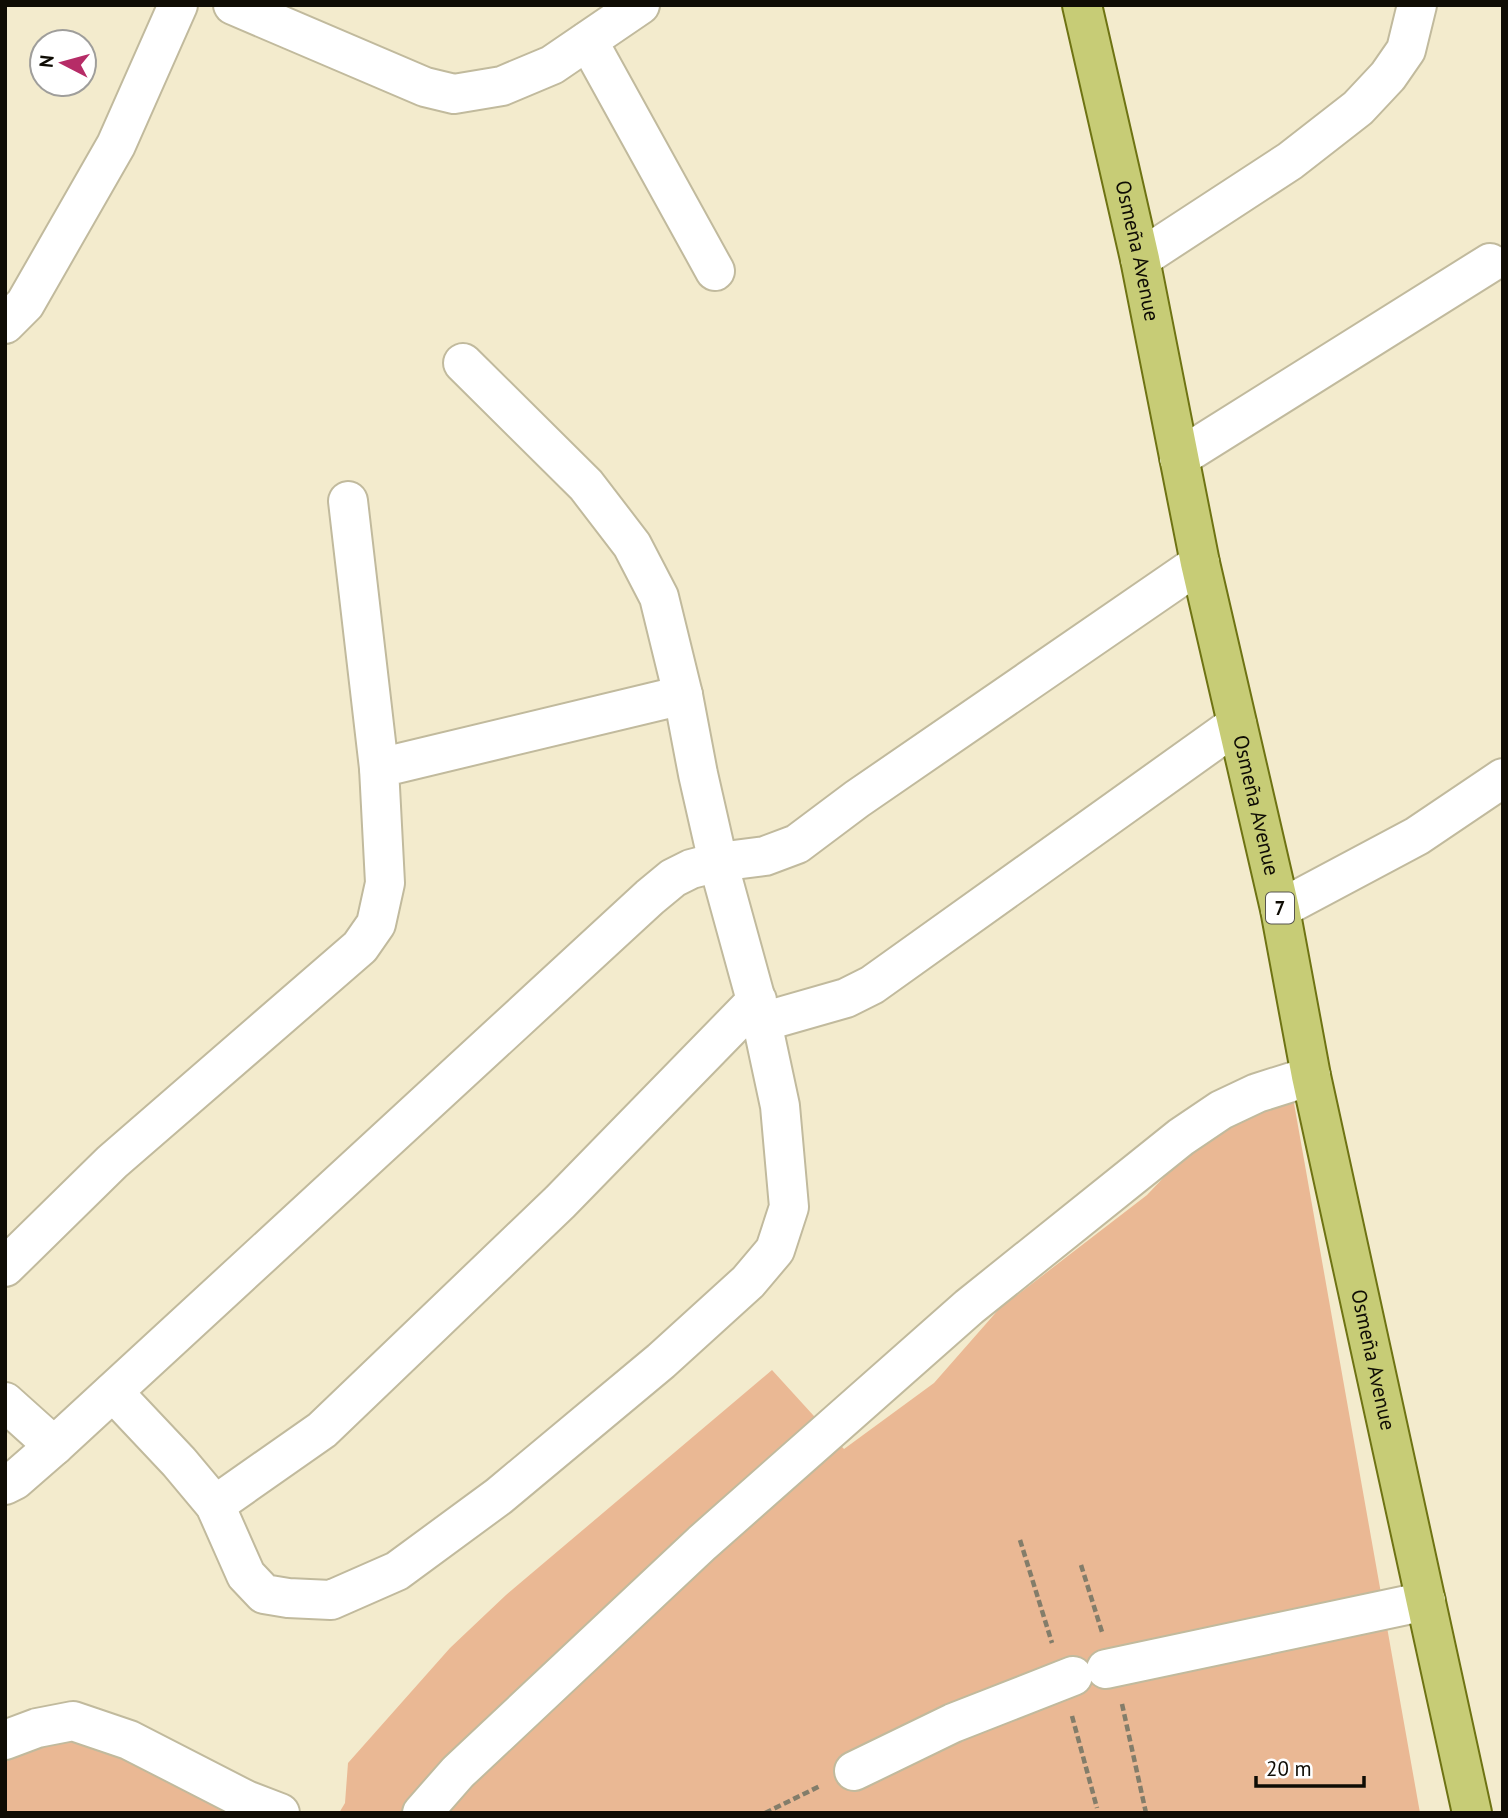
<svg xmlns="http://www.w3.org/2000/svg" width="1508" height="1818" font-family="'PT Sans',sans-serif">
<rect width="100%" height="100%" fill="#f3ebcd"/>
<g fill="#eab894">
<path d="M1292 1092 1420 1813H339L345 1803 348 1763 450 1648 506 1595 772 1370 844 1449 934 1383 999 1309 1147 1195 1224 1114Z"/>
<path d="M80 1717 269 1813H5V1744Z"/>
</g>
<g fill="none" stroke-linecap="round" stroke-linejoin="round">
<defs>
<g id="minor">
<path d="M233 5 425 87 454 94 502 86 552 65 640 5"/>
<path d="M588 41 715 271"/>
<path d="M1140 259 1290 161 1358 108 1388 76 1406 50 1417 5"/>
<path d="M5 324 25 304 116 145 178 5"/>
<path d="M1179 458 1490 263"/>
<path d="M348 501 379 768"/>
<path d="M1280 909 1417 836 1503 778"/>
<path d="M762 1022 846 998 872 985 1237 724"/>
<path d="M5 1267 112 1162 360 947 376 924 385 883 379 768 683 695"/>
<path d="M113 1392 179 1462 215 1505 246 1575 264 1594 288 1598 331 1600 397 1571 499 1496 661 1361 748 1282 775 1250 789 1207 780 1106 762 1022 718 862 698 774 683 695 659 597 632 545 586 485 463 363"/>
<path d="M5 1402 54 1446"/>
<path d="M5 1485 15 1480 54 1446 650 897 673 878 691 869 718 862 765 856 797 844 857 799 1200 563"/>
<path d="M215 1505 322 1430 560 1202 757 1000"/>
<path d="M1106 1669 1426 1601"/>
<path d="M5 1740 37 1728 73 1721 129 1740 246 1800 280 1813"/>
<path d="M854 1771 953 1723 1073 1676"/>
<path d="M422 1813 458 1772 702 1543 969 1307 1181 1137 1221 1110 1257 1093 1311 1076"/>
</g>
<g id="major">
<path id="s1" d="M1082 5 1140 259 1200 563 1280 909 1311 1076 1472 1813"/>
</g>
</defs>
<use href="#minor" stroke="#c1ba9d" stroke-width="42"/>
<use href="#major" stroke="#6e7313" stroke-width="42"/>
<g stroke="#837d6a" stroke-width="4.5" stroke-dasharray="7 3.5" stroke-linecap="butt">
<path d="M1020 1540 1052 1643"/>
<path d="M1081 1565 1102 1632"/>
<path d="M1122 1704 1146 1813"/>
<path d="M1072 1716 1097 1808"/>
<path d="M765 1813 820 1786"/>
</g>
<use href="#minor" stroke="#fff" stroke-width="38"/>
<use href="#major" stroke="#c7cc76" stroke-width="38"/>
</g>
<g text-anchor="middle" stroke-width="7" stroke-linejoin="round" paint-order="stroke">
<rect fill="#fff" stroke="#57554f" stroke-width="2" x="1266" y="892.5" width="28" height="31" rx="5"/>
<g font-size="19" font-weight="bold" fill="#0f0c04">
<text x="1280" y="915">7</text>
</g>
<g font-size="21" fill="#0f0c04" stroke="#fff">
<text dy="7" stroke="none"><textPath href="#s1" startOffset="252">Osmeña Avenue</textPath></text>
<text dy="7" stroke="none"><textPath href="#s1" startOffset="819">Osmeña Avenue</textPath></text>
<text dy="7" stroke="none"><textPath href="#s1" startOffset="1386">Osmeña Avenue</textPath></text>
</g>
</g>
<rect width="1508" height="1818" fill="none" stroke="#0f0c04" stroke-width="14"/>
<g transform="translate(63 63) rotate(276)"><circle r="33" fill="#ffffff" stroke="#9f9e9b" stroke-width="2"/>
<path d="M0-5L12 26L0 18L-12 26Z" fill="#b62c67"/>
<text y="-10" font-size="19" font-weight="bold" text-anchor="middle" fill="#0f0c04">N</text>
</g>
<path d="M1256 1776v10h108v-10" fill="none" stroke="#0f0c04" stroke-width="3.5"/>
<text x="1266" y="1776" font-size="21" fill="#0f0c04" stroke="#ffffff" stroke-width="5" paint-order="stroke">20 m</text>
</svg>
